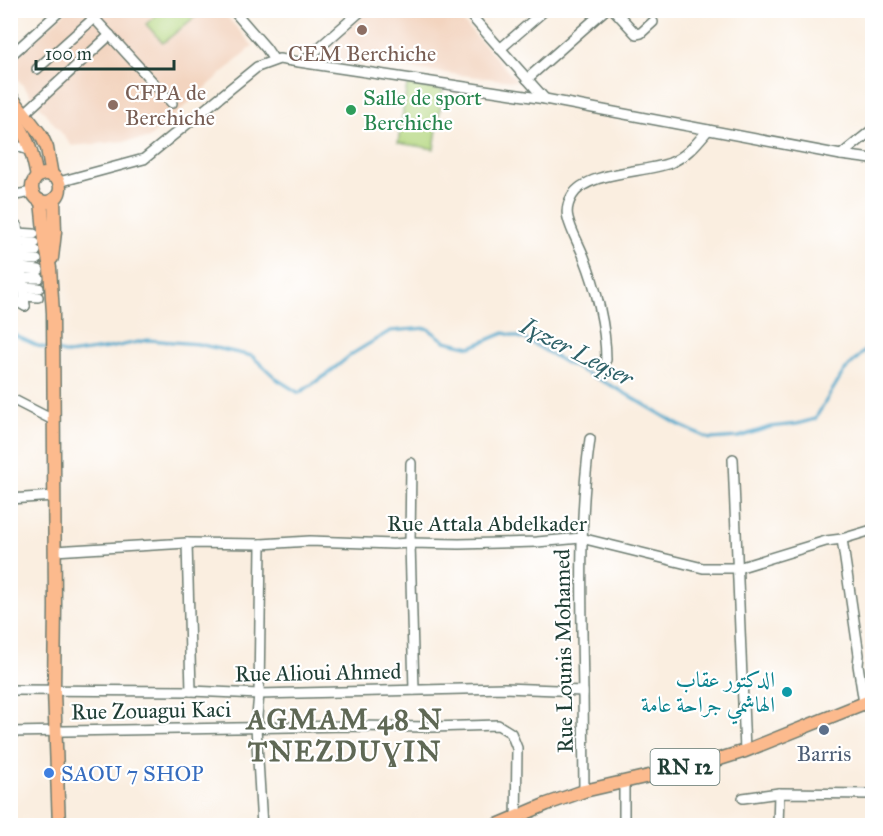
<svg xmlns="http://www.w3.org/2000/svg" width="883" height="836" font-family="'IM FELL Great Primer',Amiri,serif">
<rect width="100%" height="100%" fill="#fff"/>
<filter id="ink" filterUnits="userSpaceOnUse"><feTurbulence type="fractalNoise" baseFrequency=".0167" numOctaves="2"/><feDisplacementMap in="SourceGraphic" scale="12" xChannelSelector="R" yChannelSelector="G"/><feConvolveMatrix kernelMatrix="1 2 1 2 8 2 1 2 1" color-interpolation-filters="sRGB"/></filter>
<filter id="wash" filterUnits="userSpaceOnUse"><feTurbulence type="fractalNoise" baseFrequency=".008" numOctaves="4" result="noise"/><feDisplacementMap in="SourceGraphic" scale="24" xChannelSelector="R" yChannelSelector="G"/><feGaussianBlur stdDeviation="1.35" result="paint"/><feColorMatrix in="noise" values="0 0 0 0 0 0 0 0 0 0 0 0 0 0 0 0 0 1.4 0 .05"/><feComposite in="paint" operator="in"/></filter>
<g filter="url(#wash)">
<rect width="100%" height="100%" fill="#faeee0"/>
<g fill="#f3d4bf">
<path d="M67 11H222L253 46 148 139 72 146 11 71V62Z"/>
<path d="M368 11H453L518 82 316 57Z"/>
</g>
<g fill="#b3d67e" stroke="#698a59" stroke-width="1.5">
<path d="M161 11V10L202 11 163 43 146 24Z"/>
<path d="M407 85 443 90 434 149 398 143Z"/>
</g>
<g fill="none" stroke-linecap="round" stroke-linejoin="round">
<g stroke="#4ba5c9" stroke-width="3">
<path d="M10 333 38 346 50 349"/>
<path d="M57 351 68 354 109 348 148 340 198 344 252 356 278 380 299 393 326 375 352 354 390 331 427 328 445 341 471 347 504 333 525 339 566 363 616 388 679 425 710 439 739 437 770 427 797 424 815 419 844 371 872 344"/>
</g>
</g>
</g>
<g filter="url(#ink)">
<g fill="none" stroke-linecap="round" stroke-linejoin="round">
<defs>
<g id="minor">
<path d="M233 10 266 48 274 60"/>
<path d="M466 10 545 99"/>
<path d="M614 10 636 34 641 33 653 22"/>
<path d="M500 49 545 10"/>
<path d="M10 56 61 10"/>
<path d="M304 61 362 10"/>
<path d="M37 69 94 18 172 103"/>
<path d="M527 79 605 10"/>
<path d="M25 113 110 35"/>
<path d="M10 144 32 151"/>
<path d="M841 155 872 130"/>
<path d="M59 182 144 159 257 67 279 59 545 99 841 155 872 159"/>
<path d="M10 196 32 192"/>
<path d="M10 221 17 226 25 306"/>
<path d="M17 233 34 234"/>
<path d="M18 242 35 243"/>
<path d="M19 251H36"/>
<path d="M20 259 37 260"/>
<path d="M21 268 39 270"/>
<path d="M22 278H39"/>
<path d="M23 287 39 288"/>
<path d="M24 296 38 297"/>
<path d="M10 298 25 306"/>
<path d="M606 360C606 327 596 287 584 257 579 244 571 231 568 218 566 211 568 203 572 196 587 171 644 173 670 163 687 156 697 143 708 130"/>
<path d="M10 398 53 420"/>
<path d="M733 459 745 751"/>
<path d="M411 463 410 543 414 690"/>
<path d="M10 499 54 496"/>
<path d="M842 539 859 655 858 665 864 703"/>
<path d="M187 543 191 691"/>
<path d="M261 544 259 694 256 727 262 826"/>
<path d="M54 551 187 543 261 544 310 541 393 544 410 543 459 544 537 542 581 538 703 568H738L826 541 842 539 872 530"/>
<path d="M10 690 191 691 259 694 504 688 583 691 584 791"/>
<path d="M583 695C582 610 578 524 590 439"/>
<path d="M10 732 349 726 432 727 498 725 511 733 517 748 516 826"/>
<path d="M743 798 779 793 872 794"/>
<path d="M624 826V782"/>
<path d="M778 826 779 793"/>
</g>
<g id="major">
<path d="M10 95 41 135 47 148 52 176"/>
<path d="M10 113C27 133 32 152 37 177"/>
<circle cx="46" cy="188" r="14"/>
<path d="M41 201 45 241 50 268 53 313 55 606 54 691 59 826"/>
<path d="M52 258 55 232 54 199"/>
<path d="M495 826 547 804 584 791 710 762 745 751 872 700"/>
</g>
</defs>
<use href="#minor" stroke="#6c7b70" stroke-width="12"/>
<use href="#major" stroke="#6c7b70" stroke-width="15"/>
<use href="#minor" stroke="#fff" stroke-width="9"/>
<use href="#major" stroke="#fcba8d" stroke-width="12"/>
</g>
</g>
<g fill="#8d6e63" stroke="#fff" stroke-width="2">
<circle cx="362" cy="30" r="6"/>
<circle cx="113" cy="105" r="6"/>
</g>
<circle fill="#2e9e5b" stroke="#fff" stroke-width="2" cx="351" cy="110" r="6"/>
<circle fill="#0f9aa8" stroke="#fff" stroke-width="2" cx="787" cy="692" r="6"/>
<circle fill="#5c6f8a" stroke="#fff" stroke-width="2" cx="824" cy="730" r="6"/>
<circle fill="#3f7fe0" stroke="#fff" stroke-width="2" cx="49" cy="773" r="6"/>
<g text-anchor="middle" stroke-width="4.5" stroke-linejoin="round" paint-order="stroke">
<rect fill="#fff" stroke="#627771" stroke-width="1.5" x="650.5" y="749" width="69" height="36" rx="4.5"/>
<g font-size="21" font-weight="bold" fill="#1f3d34">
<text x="685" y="774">RN 12</text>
</g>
<g font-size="22" fill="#785e54" stroke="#fff">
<text x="362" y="61">CEM Berchiche</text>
<text x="125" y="100" text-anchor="start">CFPA de<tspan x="125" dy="25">Berchiche</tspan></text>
</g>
<g font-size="22" fill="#27864d" stroke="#fff" text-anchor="start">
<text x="363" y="105">Salle de sport<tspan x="363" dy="25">Berchiche</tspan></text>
</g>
<g font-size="22" fill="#1f3d34" stroke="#fff">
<text x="487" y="531">Rue Attala Abdelkader</text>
<text transform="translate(563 651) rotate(-91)" y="8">Rue Lounis Mohamed</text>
<text transform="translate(318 672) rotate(-1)" y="8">Rue Alioui Ahmed</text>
<text transform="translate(151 710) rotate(-1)" y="8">Rue Zouagui Kaci</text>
</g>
<g font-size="22" fill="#0d838f" stroke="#fff" text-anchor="end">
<text x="775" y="687">الدكتور عقاب<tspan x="775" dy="25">الهاشمي جراحة عامة</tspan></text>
</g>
<g font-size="22" fill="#4e5e75" stroke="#fff">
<text x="824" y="761">Barris</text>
</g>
<g font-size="22" fill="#366cbe" stroke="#fff" text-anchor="start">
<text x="61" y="781">SAOU 7 SHOP</text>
</g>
<g font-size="24" font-style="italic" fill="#2e6168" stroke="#fff">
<text transform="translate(577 352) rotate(27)" y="8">Iɣzer Leqṣer</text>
</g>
<g font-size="28" font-weight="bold" letter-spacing="1.5" fill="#5f6855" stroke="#fff">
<text x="345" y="729">AGMAM 48 N<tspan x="345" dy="32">TNEZDUƔIN</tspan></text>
</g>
</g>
<rect width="883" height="836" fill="none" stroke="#fff" stroke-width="36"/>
<path d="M36 60v9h138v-9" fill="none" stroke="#1f3d34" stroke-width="3"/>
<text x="45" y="60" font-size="18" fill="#1f3d34" stroke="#ffffff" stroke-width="4.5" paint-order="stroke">100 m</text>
</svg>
